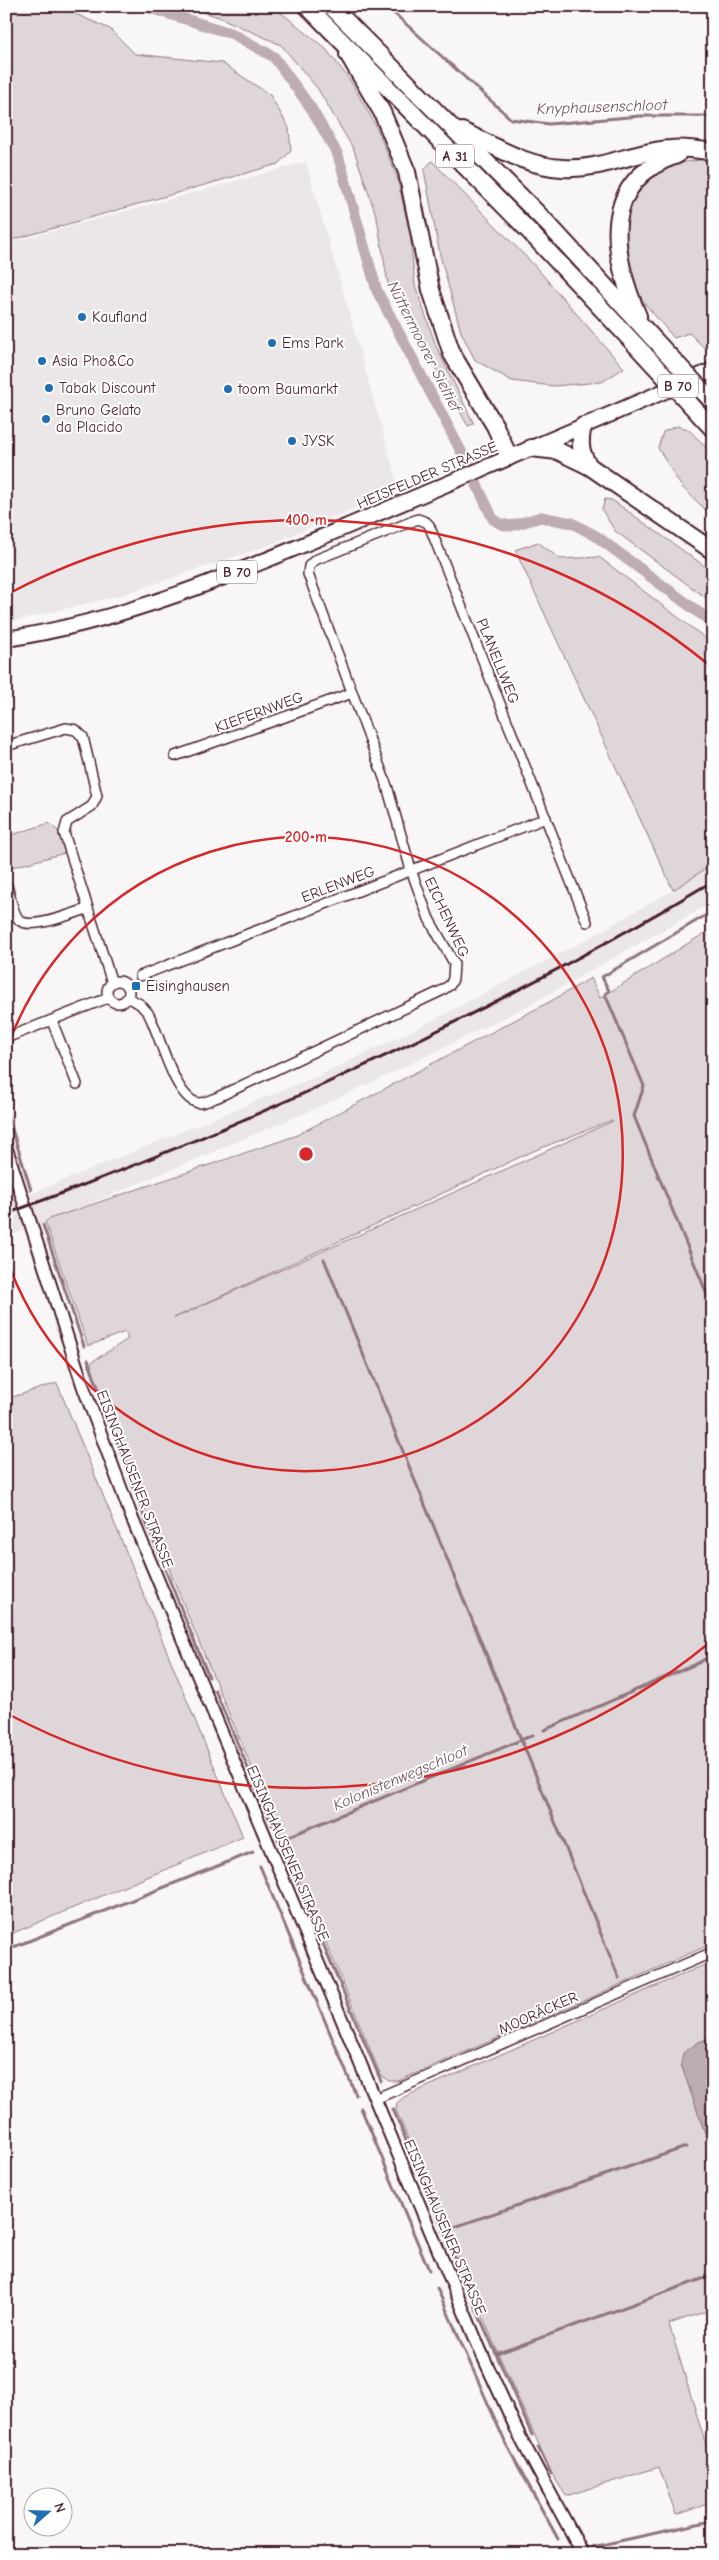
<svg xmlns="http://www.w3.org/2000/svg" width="719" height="2560" font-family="'Comic Neue',sans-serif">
<rect width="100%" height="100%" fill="#f8f6f7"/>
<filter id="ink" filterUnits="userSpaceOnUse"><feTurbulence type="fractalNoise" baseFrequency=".02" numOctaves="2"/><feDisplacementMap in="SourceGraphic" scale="10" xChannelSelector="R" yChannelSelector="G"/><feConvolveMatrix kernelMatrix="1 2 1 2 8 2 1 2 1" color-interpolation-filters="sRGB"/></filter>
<g filter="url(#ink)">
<g fill="#ebe6e8">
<path d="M306 162 399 489 264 547 118 596 6 623V244Z"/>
<path d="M713 864V902L529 1005 388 1075 307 1112 99 1200 6 1237V1204L320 1075 428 1023 582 942 673 890Z"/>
</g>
<g fill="#ded6d9" stroke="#947a82" fill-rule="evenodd">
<path d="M6 6H57L110 29 135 54 222 63 270 95 289 128 291 151 278 164 12 240 6 239Z"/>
<path d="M181 6H273L326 49 350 80 376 126 397 177 410 233 415 285 436 346 474 424 468 426 388 284 377 218 354 150 318 89 281 45 219 17Z"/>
<path d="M713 158V354H711L689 333 674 338 646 305 632 284 622 217 644 181 671 164Z"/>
<path d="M432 161 533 264 624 368 602 382 553 386 512 381 475 360 461 332 440 255 424 170Z"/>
<path d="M677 426 688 429 713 454V517L681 486 658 448 663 432Z"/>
<path d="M605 499 612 500 713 572V603L615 531 602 510Z"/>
<path d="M538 542 560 559 599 557 713 644V793L707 795 713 812V864L673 890 515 550Z"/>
<path d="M49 823 59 832 65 853 9 868 6 837Z"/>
<path d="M713 928V1943L592 1997 398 2081H389L381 2076C285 1838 177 1605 90 1363L128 1339 125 1332 88 1346 45 1222 49 1219 295 1136 551 1001 591 978 600 998ZM612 1120 613 1121 174 1318 531 1152Z"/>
<path d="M57 1383 243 1837 6 1936V1399Z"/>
<path d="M713 1961V2037L699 2042 681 2064 713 2156V2309L669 2324 713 2468V2502L676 2515 659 2467 566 2496 552 2474 498 2353 396 2110 397 2103 404 2097Z"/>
</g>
<path fill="#bdadb0" stroke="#8f747b" d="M713 2037V2156L681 2064 683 2053 699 2042Z"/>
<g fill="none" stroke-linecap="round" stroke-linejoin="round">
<g stroke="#8f747b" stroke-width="3">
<path d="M386 6 511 119 549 124 640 116H713"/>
<path d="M713 911 602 977 609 991 605 994 644 1086 634 1116 713 1309"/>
<path d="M6 1110 31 1190"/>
<path d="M43 1225 84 1346"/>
<path d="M324 1259 619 1978"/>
<path d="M88 1360 147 1525 209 1677"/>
<path d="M215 1690 272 1825"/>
<path d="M544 1730 700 1662 713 1654"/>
<path d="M279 1840 283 1848"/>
<path d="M278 1841 533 1735"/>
<path d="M289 1863 381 2081"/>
<path d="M260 1866 356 2095"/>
<path d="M6 1950 253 1852"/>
<path d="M361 2108 429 2270"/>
<path d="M393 2109 467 2287"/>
<path d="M443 2231 686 2147"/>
<path d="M437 2288 505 2442 558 2539"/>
<path d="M473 2302 532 2435"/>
<path d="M496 2354 713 2275"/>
<path d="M538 2447 551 2474"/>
<path d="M592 2547 711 2521"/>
<path d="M564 2554 567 2553"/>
</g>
<path stroke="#bdadb0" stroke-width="11" d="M144 6 233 34 274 57 311 108 338 155 377 291 461 451 493 519 501 524 511 526 541 517 572 523 596 536 713 623"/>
<defs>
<g id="minor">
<path d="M6 746 66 728 76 730 83 737 97 796 92 806 67 822 64 833 112 983"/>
<path d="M175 756 352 693"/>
<path d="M6 883C10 893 12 912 19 920 31 931 73 913 87 909"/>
<path d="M140 976 546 818"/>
<circle cx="118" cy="992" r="11"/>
<path d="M128 998 140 1004 148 1013C160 1033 174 1100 199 1103 205 1103 212 1099 218 1097L441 991 450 985 453 979 454 963 429 919 411 870 387 786 308 574 309 566 315 560 418 519 426 522 429 525 587 922"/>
<path d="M52 1021 77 1084"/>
<path d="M6 1038 108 998"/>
<path d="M375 2099 713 1952"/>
</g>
<path id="tertiary" d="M6 1147 83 1386 132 1518 481 2352 520 2437 583 2554"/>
<path id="primary" d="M6 639C133 620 253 566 369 517 484 468 599 420 713 370"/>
<g id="motorway">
<path d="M307 6 529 231 644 354"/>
<path d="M331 6 547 223 661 347"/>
<path d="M348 54 382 112 407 172 431 290 452 354 495 426 509 457"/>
<path d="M462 131C495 146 525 166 562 168 600 171 634 151 671 149 685 147 699 150 713 152"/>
<path d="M638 316C612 255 598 181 677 155"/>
<path d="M701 416 713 429"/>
<path d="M583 426C579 443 580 452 589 466"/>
<path d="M531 448 558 451 589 466 713 551"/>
</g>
</defs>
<use href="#minor" stroke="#4a1f2b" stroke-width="12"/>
<use href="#tertiary" stroke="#4a1f2b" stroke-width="15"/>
<use href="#primary" stroke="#4a1f2b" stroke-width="18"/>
<use href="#motorway" stroke="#4a1f2b" stroke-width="20"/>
<use href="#minor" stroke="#fff" stroke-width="9"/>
<use href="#tertiary" stroke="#fff" stroke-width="11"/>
<use href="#primary" stroke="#fff" stroke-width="14"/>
<use href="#motorway" stroke="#fff" stroke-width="16"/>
<path stroke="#4a1f2b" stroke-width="3" d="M6 1214C252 1124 488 1016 713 881"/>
<defs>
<g id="motorway-bridge">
<path d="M661 347 713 402"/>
<path d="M644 354 701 416"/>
</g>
</defs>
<use href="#motorway-bridge" stroke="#4a1f2b" stroke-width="20" stroke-linecap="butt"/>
<use href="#motorway-bridge" stroke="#fff" stroke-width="16"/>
</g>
</g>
<g fill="none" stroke="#d62828" stroke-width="2.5">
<path d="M6 1051A317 317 0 1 1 6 1257"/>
<path d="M709 1643A634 634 0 0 1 8 1714M8 594A634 634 0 0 1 709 665"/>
</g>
<g fill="#1f6fb2" stroke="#fff" stroke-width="2">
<circle cx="82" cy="317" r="5"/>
<circle cx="272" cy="343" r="5"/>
<circle cx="42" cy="361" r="5"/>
<circle cx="49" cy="388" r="5"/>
<circle cx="228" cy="389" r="5"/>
<circle cx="46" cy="419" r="5"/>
<circle cx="292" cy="441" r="5"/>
<rect x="131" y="981" width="10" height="10" rx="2.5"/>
</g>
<g text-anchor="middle" stroke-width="4" stroke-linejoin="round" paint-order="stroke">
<g fill="#fff" stroke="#80626b" stroke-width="1">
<rect x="436" y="144.5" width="38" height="23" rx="4"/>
<rect x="658" y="374.5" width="40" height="23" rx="4"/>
<rect x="217" y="560.5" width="40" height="23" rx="4"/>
</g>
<g font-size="14" font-weight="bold" fill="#4a1f2b">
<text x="455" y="161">A 31</text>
<text x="678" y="391">B 70</text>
<text x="237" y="577">B 70</text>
</g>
<g font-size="15" fill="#4a1f2b" stroke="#fff" text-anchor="start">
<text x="92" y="322">Kaufland</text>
<text x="282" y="348">Ems Park</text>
<text x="52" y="366">Asia Pho&amp;Co</text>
<text x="59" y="393">Tabak Discount</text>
<text x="238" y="394">toom Baumarkt</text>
<text x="56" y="415">Bruno Gelato<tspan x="56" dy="17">da Placido</tspan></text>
<text x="302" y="446">JYSK</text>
<text x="146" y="991">Eisinghausen</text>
</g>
<g font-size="15" fill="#4a1f2b" stroke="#fff">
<text transform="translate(427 475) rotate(-23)" y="5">HEISFELDER STRASSE</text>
<text transform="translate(498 661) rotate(68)" y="5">PLANELLWEG</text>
<text transform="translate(259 712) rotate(-20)" y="5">KIEFERNWEG</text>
<text transform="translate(338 884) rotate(-21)" y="5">ERLENWEG</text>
<text transform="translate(447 917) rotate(65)" y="5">EICHENWEG</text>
<text transform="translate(135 1479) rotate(69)" y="5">EISINGHAUSENER STRASSE</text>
<text transform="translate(288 1853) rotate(67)" y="5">EISINGHAUSENER STRASSE</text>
<text transform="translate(538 2013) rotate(-24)" y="5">MOORÄCKER</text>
<text transform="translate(445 2227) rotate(67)" y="5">EISINGHAUSENER STRASSE</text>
</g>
<g font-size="16" font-style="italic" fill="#72515a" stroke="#fff">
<text transform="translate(602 106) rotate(-2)" y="6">Knyphausenschloot</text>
<text transform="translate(425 346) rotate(63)" y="6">Nüttermoorer Sieltief</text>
<text transform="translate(400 1777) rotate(-23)" y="6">Kolonistenwegschloot</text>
</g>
</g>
<circle cx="306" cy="1154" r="8" fill="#d62828" stroke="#fff" stroke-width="2.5"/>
<g font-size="15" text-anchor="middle" font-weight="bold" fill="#d62828" stroke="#fff" stroke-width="4" stroke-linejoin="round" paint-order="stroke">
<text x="306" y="525">400 m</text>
<text x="306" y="842">200 m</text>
</g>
<rect width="719" height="2560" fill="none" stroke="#fff" stroke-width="25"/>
<rect x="12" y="12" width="694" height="2535" fill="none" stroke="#4a1f2b" stroke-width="2" filter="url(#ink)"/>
<g transform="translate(48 2512) rotate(70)"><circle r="24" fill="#ffffff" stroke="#b7a5aa"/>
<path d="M0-4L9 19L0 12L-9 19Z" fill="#1f6fb2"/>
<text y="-8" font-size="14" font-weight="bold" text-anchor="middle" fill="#4a1f2b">N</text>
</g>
</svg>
